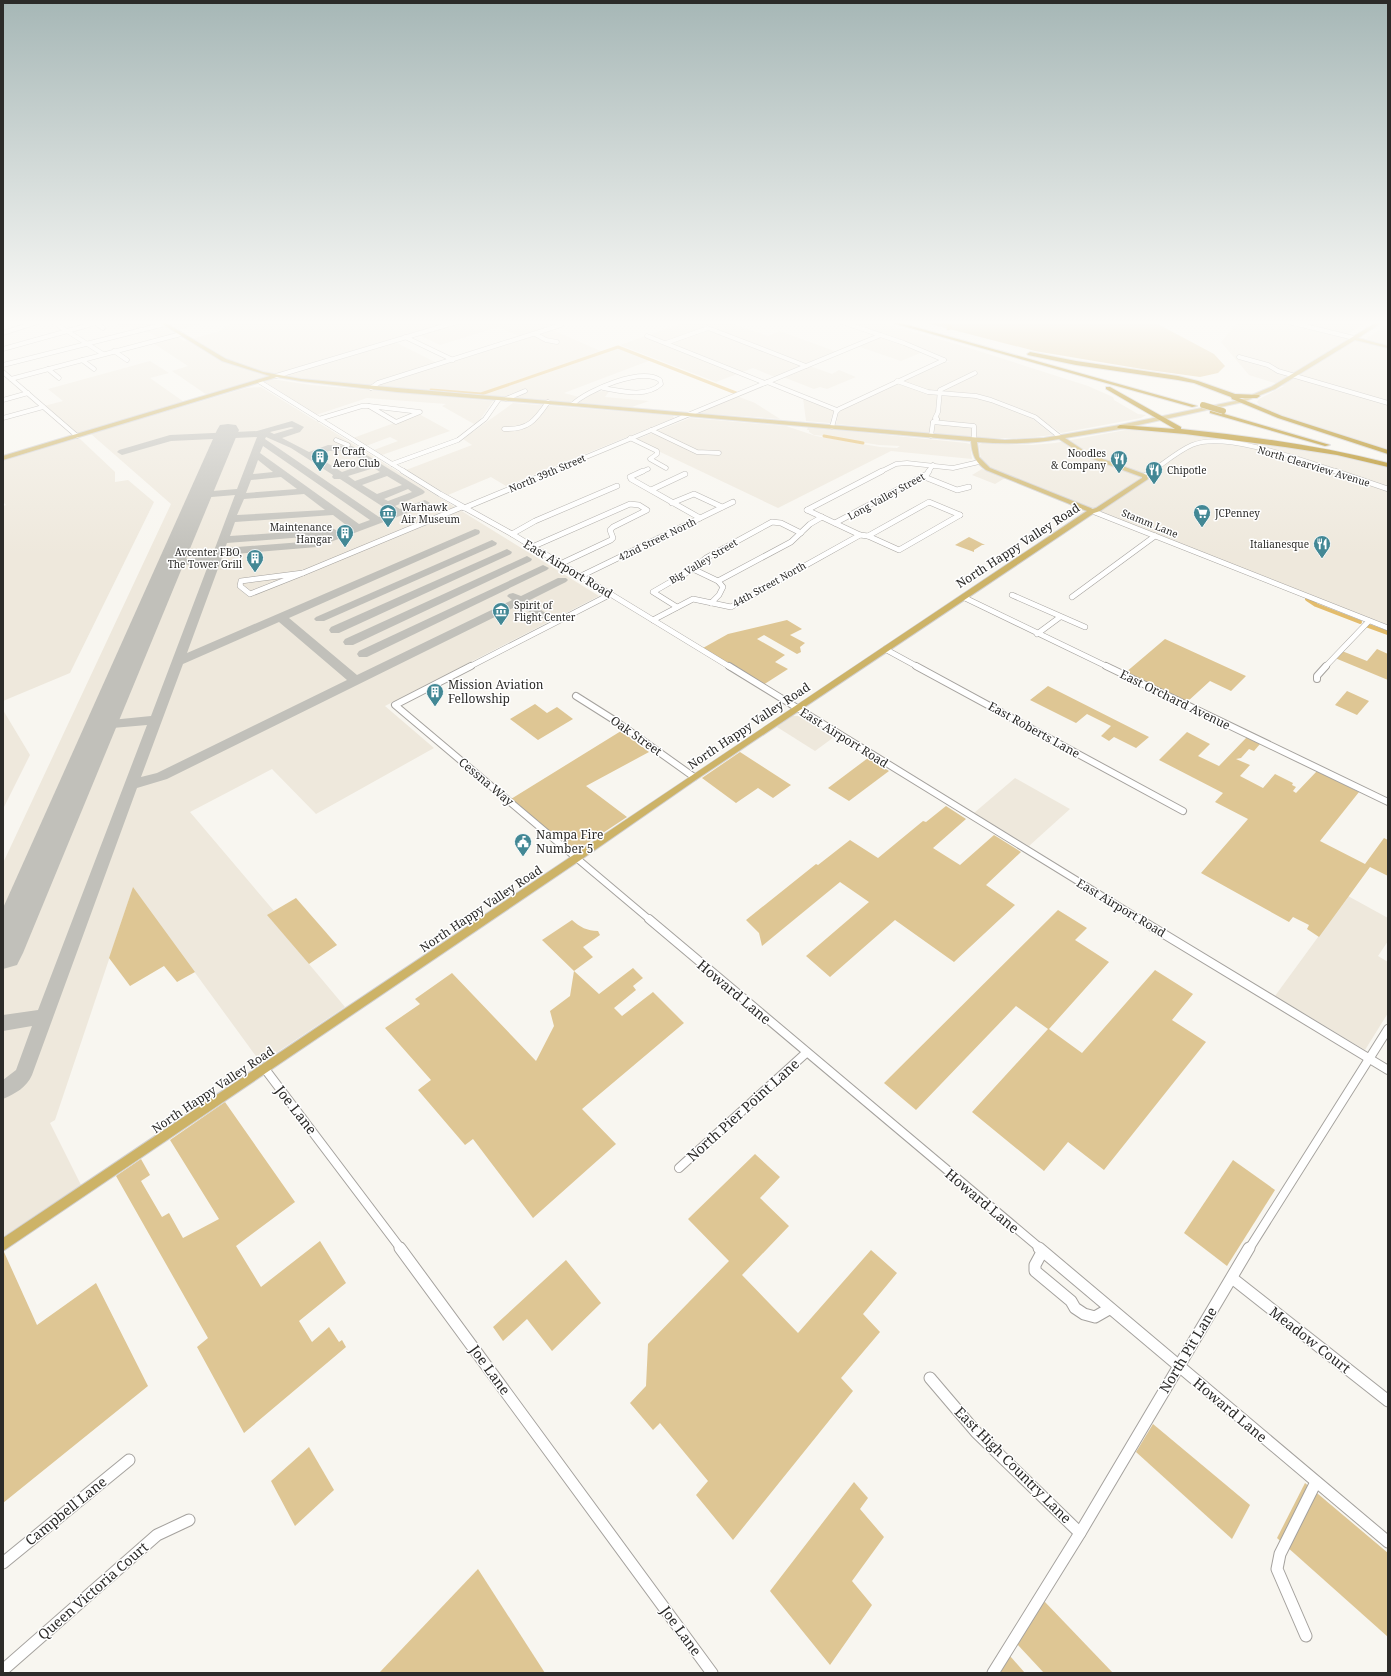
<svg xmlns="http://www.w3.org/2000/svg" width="1391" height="1676" font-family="'Noto Serif',serif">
<rect width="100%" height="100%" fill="#f8f6f0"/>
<g fill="#eee8dc">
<path d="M114 322H209L170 332 184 341 217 332 234 322H567L521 337 498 327 440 345 415 333 391 340 441 365 550 329 603 352 618 347 651 360 564 393 583 398 596 392 610 390 605 397 649 401 632 407 479 395 528 379 526 377 475 395 319 381 289 376 290 373H281L207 395 172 371 188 366 150 341 159 338 143 329 136 330 130 326 124 328Z"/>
<path d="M685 322H728L768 336 780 331 837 352 775 377 753 368 716 382 620 345Z"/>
<path d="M846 322H879L966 347 1088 386 1113 397 1114 400 1138 414 1146 415 1141 418 1061 433 1033 414 989 398H981L1029 416 1053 435 1025 438H983L836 424 839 411 944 362H950L925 351 901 361 857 346 884 335Z"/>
<path d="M1238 322H1286L1388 349V449L1272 412 1260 406 1257 402 1259 399 1284 386 1249 375 1221 342Z"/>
<path d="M1293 322H1368L1346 335Z"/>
<path d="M1388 324V345L1369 340 1367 338Z"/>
<path d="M150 361 169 373 150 378 184 402 77 435 44 406 63 401 48 389Z"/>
<path d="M810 366 832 374 839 370 856 377 827 389 820 387 814 389 783 377Z"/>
<path d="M271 379 311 385 493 401 479 421 474 424 442 406 446 404 367 398 316 415 265 382Z"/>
<path d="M261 387 599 596 385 706 434 748 316 814 272 769 190 812 274 911 268 915 345 1007 261 1063 133 888 55 1120 50 1123 81 1185 3 1237V863L171 504 91 434 246 388Z"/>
<path d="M737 396 755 403 780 419 697 413Z"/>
<path d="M803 398 834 410 830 423 806 421Z"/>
<path d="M513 403 643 413 673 416 674 418 506 486 491 477 448 495 406 470 472 445 463 439Z"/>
<path d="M419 414 450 431 382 455 374 450 398 441 390 437 366 446 353 438Z"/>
<path d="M690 418 786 426 816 436 880 447 897 448 900 446 879 445 824 436 814 435 809 432V430H807L808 427 966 443 970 444 972 459 891 451 778 508 635 440Z"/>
<path d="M1131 429 1163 430 1294 448 1337 456 1388 468V625L995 471 981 460 979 445 982 443 1032 445 1055 443Z"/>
<path d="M79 438 115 472V482L128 480 154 502 70 673 3 701V506L6 505 3 502V461Z"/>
<path d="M982 469 1005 478 995 484 972 475Z"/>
<path d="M3 710 30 755 3 809Z"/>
<path d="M792 716H800L834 737 815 751 777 727Z"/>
<path d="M1015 778 1070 809 1029 846 974 813Z"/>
<path d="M1348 896 1388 918V941L1378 956 1388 962V1013L1365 1050 1275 996Z"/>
</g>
<g fill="#dec694">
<path d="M922 322H1154L1214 354 1225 366 1218 373 1200 377 1142 369 1035 351Z"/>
<path d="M969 537 985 545H982L974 550V552L955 545Z"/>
<path d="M787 620 802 629 790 635 805 643 800 647 801 652 797 654 764 635 757 639 785 655 775 662 788 669 763 685 703 648 728 634Z"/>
<path d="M1165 639 1246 676 1231 691 1210 681 1187 702 1125 673Z"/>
<path d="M1377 649 1388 654V680L1335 658 1342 651 1367 661Z"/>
<path d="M1048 686 1149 737 1136 748 1114 737 1109 741 1101 736 1111 726 1087 714 1076 723 1030 700Z"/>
<path d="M1347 691 1369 701 1357 715 1335 705Z"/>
<path d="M535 704 547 713 557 707 573 719 538 740 510 719Z"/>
<path d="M621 731 649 752 586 786 627 817 574 852 511 799Z"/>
<path d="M1187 732 1210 744 1198 756 1219 766 1247 737 1260 744 1254 751 1249 749 1241 758 1236 759 1250 765 1240 776 1263 788 1275 774 1293 783 1292 785 1296 787 1293 791 1296 793 1317 771 1359 792 1320 841 1365 864 1384 838 1388 840V876L1370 867 1319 937 1307 929 1309 925 1293 917 1289 922 1201 873 1248 819 1215 802 1223 793 1159 760Z"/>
<path d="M740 752 791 785 773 798 758 788 736 803 702 778Z"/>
<path d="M868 758 889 771 849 801 828 788Z"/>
<path d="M946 806 966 819 933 848 960 865 994 835 1021 852 986 885 1015 905 954 962 895 920 830 977 806 956 869 902 840 882 762 946 759 933 746 920 816 864 818 865 850 840 878 858 923 821 926 822Z"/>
<path d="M133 887 195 972 177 982 164 966 130 986 109 958Z"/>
<path d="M296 898 337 945 309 964 267 915Z"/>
<path d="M1058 910 1087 928 1075 940 1109 962 1049 1029 1082 1053 1155 970 1193 994 1172 1020 1206 1042 1104 1170 1068 1142 1044 1171 972 1112 1048 1029 1016 1006 916 1110 884 1083Z"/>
<path d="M572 920C580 927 587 931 598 931L600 935 583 947 593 957 574 971 599 994 633 968 643 978 633 986 636 990 614 1008 622 1016 653 992 684 1023 582 1109 616 1144 533 1218 473 1139 465 1145 418 1090 431 1080 385 1028 420 1004 415 999 452 973 536 1061 554 1026 550 1011 570 996 574 971 542 940Z"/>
<path d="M225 1102 295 1202 236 1246 261 1287 320 1241 346 1283 299 1321 312 1342 329 1327 339 1342 342 1340 346 1347 244 1433 197 1347 208 1338 116 1176 141 1159 150 1175 141 1181 162 1217 169 1213 183 1238 219 1219 170 1140Z"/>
<path d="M755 1154 780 1177 760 1198 789 1226 742 1275 798 1333 871 1250 897 1273 863 1314 880 1332 841 1378 853 1391 733 1540 696 1495 708 1481 660 1423 653 1430 630 1403 646 1386 648 1344 729 1261 688 1219Z"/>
<path d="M1233 1160 1275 1190 1227 1266 1184 1233Z"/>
<path d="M4 1252 37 1325 96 1283 148 1386 3 1503Z"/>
<path d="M566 1260 601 1303 552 1351 527 1319 503 1341 493 1327Z"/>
<path d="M1153 1424 1250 1505 1232 1539 1136 1452Z"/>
<path d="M309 1447 334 1490 295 1526 271 1481Z"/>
<path d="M854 1482 868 1498 860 1509 884 1537 852 1581 872 1605 830 1665 770 1591Z"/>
<path d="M1305 1483 1388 1553V1637L1277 1538Z"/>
<path d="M478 1569 545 1673H379Z"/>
<path d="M1044 1601 1113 1673H1044L1017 1644Z"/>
<path d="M1010 1656 1025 1673H1000Z"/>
</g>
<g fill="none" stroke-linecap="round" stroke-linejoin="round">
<g stroke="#e3bc6c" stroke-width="3">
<path d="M929 322 945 324 951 327 948 329"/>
<path d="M431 390 481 394 618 347 736 393"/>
<path d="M824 436 863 443"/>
</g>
<g stroke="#e3bc6c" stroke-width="4">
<path d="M1307 599 1316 605 1360 622"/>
<path d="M1366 625 1388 633"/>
</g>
<g fill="#c1c0ba" fill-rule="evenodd">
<path d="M292 421 304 427 300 432 282 438 309 452 328 445 352 446 423 490 425 492 423 494 395 506 400 509 425 500 430 503 429 505 317 547 223 555 187 653 475 529 479 530 480 532 479 534 289 618 357 675 512 600 507 596 509 594 513 593 521 596 558 578H566L568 580 566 582 528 601 547 614 549 616 547 618H539L519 605 167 779 137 788 32 1075C27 1087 15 1094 3 1099V1080L16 1070 32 1026 3 1031V1015L38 1010 147 725 101 729 96 728 94 725 96 722 101 721 151 716 209 563 171 566 166 563 171 560 212 556 235 495 200 498 195 495 200 492 237 489 257 437 171 441 122 455 117 452 119 450 170 435 257 431ZM291 427 294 428 274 434 270 432ZM266 437 291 448 333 475 332 477 334 479H340L391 512 379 517 265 439ZM263 446 370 520 359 524 260 453ZM329 451H347L367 463 342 472 316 456ZM258 460 273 472 253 474ZM374 468 380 472 355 481 348 476ZM387 476 402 485 377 494 362 485ZM281 477 297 489 246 493 251 480ZM408 489 412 492 388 501 384 499ZM304 494 325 510 237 515 244 499ZM333 515 350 528 339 532 334 529 230 536 235 522ZM330 535 315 541 225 548 227 543ZM279 622 347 680 157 773 141 777 183 664Z"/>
<path d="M492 540 497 543 496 545 324 621H316L314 619 316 617Z"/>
<path d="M507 549 512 552 511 554 339 633H331L329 630 331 627Z"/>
<path d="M527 556 532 559 531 561 353 645H345L343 642 345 639Z"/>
<path d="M543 565 549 568 547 570 367 657H359L357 654 359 651Z"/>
</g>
<path fill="#c1c0ba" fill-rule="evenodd" d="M228 424 236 425 239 430 23 953 17 965 3 969V908L217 430 220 425Z"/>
<defs>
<g id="minor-far4">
<path d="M53 322 103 354"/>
<path d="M94 322 103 328"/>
<path d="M842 322 904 343 944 360"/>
<path d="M1289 322 1354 338"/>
<path d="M3 333 37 322"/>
<path d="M535 334 546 340 557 342"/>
<path d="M647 336 765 383"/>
<path d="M405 337 453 360"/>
<path d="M666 343 708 328 806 366"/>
<path d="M3 349 96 323"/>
<path d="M114 351 127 360"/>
<path d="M1239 357 1268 365 1278 371 1388 403"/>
<path d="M82 360 94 369"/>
<path d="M3 365 165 324"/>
<path d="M48 369 59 378"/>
<path d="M3 372 77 436"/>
<path d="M276 376 457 322"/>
<path d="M11 379 181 334"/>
<path d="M897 381 928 392 976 396 991 400 1035 417 1060 437"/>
<path d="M260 382 405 472"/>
<path d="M767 382 837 410"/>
<path d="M371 388 378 383 561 325"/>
<path d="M506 399 525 391"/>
<path d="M3 400 28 393"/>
<path d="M573 404C588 390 641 367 660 380L661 384C646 398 621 391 603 388"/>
<path d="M369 406 420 412 396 422Z"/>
<path d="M3 418 43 407"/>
<path d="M319 419 362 406H369"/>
<path d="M937 419 935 418 938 412 940 390 975 373"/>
<path d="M933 422 974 426V440"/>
<path d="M832 427 836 412 839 409 944 360"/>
<path d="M504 429C528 430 535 421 548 402"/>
<path d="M651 430 697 452 719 453"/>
<path d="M931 436 933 422 937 419"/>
<path d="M630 438 657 451V454L650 459 666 468"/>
<path d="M336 440 348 445"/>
<path d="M392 464 458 440 485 419 499 399"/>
<path d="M550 472 881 335"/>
<path d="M641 472 648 469"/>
<path d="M880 472 896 464 907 463 953 468 979 462"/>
<path d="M928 472 933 465"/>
<path d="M1151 472C1163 464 1178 451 1192 445 1225 431 1304 461 1338 472"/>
</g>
<g id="minor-far3">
<path d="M403 471 440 494 512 534 730 667"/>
<path d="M643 471 630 477 631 479 700 518"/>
<path d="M1335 471 1388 489"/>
<path d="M922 476 957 490 969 487"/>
<path d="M1145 476 1152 471"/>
<path d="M651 490 685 474"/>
<path d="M672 503 694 494 722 507"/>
<path d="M464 508 553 471"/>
<path d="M807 510 882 471"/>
<path d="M807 510 860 535 868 536 899 550 960 515"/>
<path d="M1092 511 1388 628"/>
<path d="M835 523 927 474 929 471"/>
<path d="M512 534 535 521 617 486"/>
<path d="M868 536 929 502 960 515"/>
<path d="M532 547 630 504 639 505 647 510 613 527 610 530 613 538 611 540 560 564"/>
<path d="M693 569 718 581 723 587 719 595 711 603"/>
<path d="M303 573 250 594 240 586 241 581Z"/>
<path d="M303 573 462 507"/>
<path d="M581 576 733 502"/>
<path d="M718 581 791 542 810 524 822 517"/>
<path d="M1012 595 1085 627"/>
<path d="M963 597 1108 667"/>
<path d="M1072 597 1155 536"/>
<path d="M677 607 653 592 693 569 706 558 772 522 781 523 801 533"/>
<path d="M653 620 693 599 731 607 860 535"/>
<path d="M1037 634 1060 617"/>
<path d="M885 649 918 667"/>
<path d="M469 667 611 594"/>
<path d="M1325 667 1369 621"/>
</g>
<g id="minor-far2">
<path d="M471 666 395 705 650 920"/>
<path d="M729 666 1141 920"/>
<path d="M916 666 1183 811"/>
<path d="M1106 666 1388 802"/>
<path d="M1317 679V676L1326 666"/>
<path d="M576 696 614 720 694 777"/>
</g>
<g id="minor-far1">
<path d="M649 919 1041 1249"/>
<path d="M1139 919 1388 1070"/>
<path d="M265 1069 401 1249"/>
<path d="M679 1168 806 1053"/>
<path d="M1249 1249 1388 1029"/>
</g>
<g id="minor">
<path d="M400 1248 712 1673"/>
<path d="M1039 1248 1388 1542"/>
<path d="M1042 1252 1035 1265V1271L1071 1301 1075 1308 1084 1314 1095 1317 1109 1309"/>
<path d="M1232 1278 1388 1401"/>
<path d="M930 1378 976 1432 1080 1533"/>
<path d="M3 1563 129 1460"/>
<path d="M1306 1636 1277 1569 1280 1554 1316 1482"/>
<path d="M3 1670 157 1535 189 1520"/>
<path d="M993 1673 1080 1533 1249 1248"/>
</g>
<path id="major" d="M159 322H164L226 359 263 372 301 379 397 388 1005 440 1044 438 1120 425 1240 400 1271 387 1377 322H1382L1358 338 1388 346V348L1355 340 1275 389 1243 402 1120 429 1065 438 1089 454 1147 475 1148 479 1100 511 1094 513 697 779 579 861 3 1251V1238C365 996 725 752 1087 511L986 470C975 462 972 454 971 441L573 406 397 392 301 381 277 377 3 460V456L270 376 222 361ZM1059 439 1085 456 1142 477V478L1096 508 1093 509 990 468 979 457 977 442C1005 444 1032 444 1059 439Z"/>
<g id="highway">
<path d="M889 322H897L1197 406 1192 407Z"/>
<path d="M1030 352 1076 361 1178 376 1198 381 1235 394 1259 395 1260 396 1257 398H1239L1282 416 1388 450V454L1278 418 1232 399 1231 397 1194 383 1178 380 1076 365 1028 355 1027 354Z"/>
<path d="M1106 387H1110L1181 427V429C1251 436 1321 446 1388 463V467L1337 455 1285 447 1185 434 1118 428 1117 427 1120 425 1175 429 1106 389Z"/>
<path d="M1210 411H1214L1330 445 1325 446 1210 413Z"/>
</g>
</defs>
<use href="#minor-far4" stroke="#a5a29e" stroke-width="5"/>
<use href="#minor-far3" stroke="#a5a29e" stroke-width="6"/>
<use href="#minor-far2" stroke="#a5a29e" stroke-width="8"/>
<use href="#minor-far1" stroke="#a5a29e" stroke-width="10"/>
<use href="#minor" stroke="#a5a29e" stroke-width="13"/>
<use href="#major" stroke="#d1d0d0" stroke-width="2"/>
<use href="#highway" stroke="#d1d0d0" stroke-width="2"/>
<use href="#minor-far4" stroke="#fff" stroke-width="4"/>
<use href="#minor-far3" stroke="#fff" stroke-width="5"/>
<use href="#minor-far2" stroke="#fff" stroke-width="6"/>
<use href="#minor-far1" stroke="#fff" stroke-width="8"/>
<use href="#minor" stroke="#fff" stroke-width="11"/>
<use href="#major" fill="#cdb367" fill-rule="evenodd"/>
<use href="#highway" fill="#ac8002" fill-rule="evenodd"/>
<defs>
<path id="highway-bridge" d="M1203 405 1223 411"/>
</defs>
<use href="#highway-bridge" stroke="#d1d0d0" stroke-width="7" stroke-linecap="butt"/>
<use href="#highway-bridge" stroke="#ac8002" stroke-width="6"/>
</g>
<linearGradient id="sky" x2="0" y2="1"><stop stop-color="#a6b7b6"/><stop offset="0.58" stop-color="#fcfbf8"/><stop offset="1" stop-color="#fcfbf8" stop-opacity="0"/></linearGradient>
<rect width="1391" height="556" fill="url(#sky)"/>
<defs>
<symbol id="building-pin" viewBox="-11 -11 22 30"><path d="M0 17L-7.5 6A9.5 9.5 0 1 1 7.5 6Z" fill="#438895" stroke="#fff"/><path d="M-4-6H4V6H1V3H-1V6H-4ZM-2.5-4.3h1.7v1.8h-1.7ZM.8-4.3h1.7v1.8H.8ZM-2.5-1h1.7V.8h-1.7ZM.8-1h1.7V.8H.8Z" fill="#fff"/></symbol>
<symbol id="restaurant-pin" viewBox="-11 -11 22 30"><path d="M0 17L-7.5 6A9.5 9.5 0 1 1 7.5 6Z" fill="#438895" stroke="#fff"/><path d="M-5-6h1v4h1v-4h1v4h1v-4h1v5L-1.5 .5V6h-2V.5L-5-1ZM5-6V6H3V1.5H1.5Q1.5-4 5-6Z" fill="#fff"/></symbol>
<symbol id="museum-pin" viewBox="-11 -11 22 30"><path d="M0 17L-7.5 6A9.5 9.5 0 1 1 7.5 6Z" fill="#438895" stroke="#fff"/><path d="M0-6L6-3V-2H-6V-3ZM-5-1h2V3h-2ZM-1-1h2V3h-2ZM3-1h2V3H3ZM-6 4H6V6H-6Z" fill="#fff"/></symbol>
<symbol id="supermarket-pin" viewBox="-11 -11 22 30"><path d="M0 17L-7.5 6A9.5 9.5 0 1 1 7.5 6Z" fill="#438895" stroke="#fff"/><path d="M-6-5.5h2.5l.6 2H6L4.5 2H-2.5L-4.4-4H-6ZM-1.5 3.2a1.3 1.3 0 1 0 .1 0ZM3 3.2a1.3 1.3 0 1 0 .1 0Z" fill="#fff"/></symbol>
<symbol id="civic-pin" viewBox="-11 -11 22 30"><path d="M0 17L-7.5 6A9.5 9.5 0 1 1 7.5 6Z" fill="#438895" stroke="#fff"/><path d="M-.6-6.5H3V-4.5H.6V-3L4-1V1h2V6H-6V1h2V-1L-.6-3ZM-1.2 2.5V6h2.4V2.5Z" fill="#fff"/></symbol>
</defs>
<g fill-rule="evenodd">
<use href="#building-pin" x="310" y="447" width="20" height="27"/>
<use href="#restaurant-pin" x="1109" y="449" width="20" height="27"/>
<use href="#restaurant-pin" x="1144" y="460" width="20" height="27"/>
<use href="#museum-pin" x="378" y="503" width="20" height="27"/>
<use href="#supermarket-pin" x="1192" y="503" width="20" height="27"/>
<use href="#building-pin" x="335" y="523" width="20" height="27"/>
<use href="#restaurant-pin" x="1312" y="534" width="20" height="27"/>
<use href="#building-pin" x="245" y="548" width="20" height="27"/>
<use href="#museum-pin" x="491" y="601" width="20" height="27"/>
<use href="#building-pin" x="425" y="682" width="20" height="27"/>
<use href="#civic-pin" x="513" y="832" width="20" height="27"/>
</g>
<g text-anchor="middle" stroke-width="3" stroke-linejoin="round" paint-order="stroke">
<g font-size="10" fill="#2c2b29" stroke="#fff" text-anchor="start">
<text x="333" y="455">T Craft<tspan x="333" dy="12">Aero Club</tspan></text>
<text x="1106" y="457" text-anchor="end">Noodles<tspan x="1106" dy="12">&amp; Company</tspan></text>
<text x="1167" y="474">Chipotle</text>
<text x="401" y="511">Warhawk<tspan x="401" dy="12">Air Museum</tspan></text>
<text x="1215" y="517">JCPenney</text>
<text x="332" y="531" text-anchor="end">Maintenance<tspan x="332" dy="12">Hangar</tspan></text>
<text x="1309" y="548" text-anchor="end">Italianesque</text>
<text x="242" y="556" text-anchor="end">Avcenter FBO,<tspan x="242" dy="12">The Tower Grill</tspan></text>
<text x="514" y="609">Spirit of<tspan x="514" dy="12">Flight Center</tspan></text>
</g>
<g font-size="10" fill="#2c2b29" stroke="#fff">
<text transform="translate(1314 466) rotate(17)" y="4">North Clearview Avenue</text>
<text transform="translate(547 473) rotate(-23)" y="4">North 39th Street</text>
<text transform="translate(886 496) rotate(-29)" y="4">Long Valley Street</text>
<text transform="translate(1150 523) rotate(22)" y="4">Stamm Lane</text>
<text transform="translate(657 539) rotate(-26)" y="4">42nd Street North</text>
<text transform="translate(703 561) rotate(-31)" y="4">Big Valley Street</text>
<text transform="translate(769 584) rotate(-29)" y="4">44th Street North</text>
</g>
<g font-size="12" fill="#2c2b29" stroke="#fff">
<text transform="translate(1018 546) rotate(-33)" y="4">North Happy Valley Road</text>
<text transform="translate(568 569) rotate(31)" y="4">East Airport Road</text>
<text transform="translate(1175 700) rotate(26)" y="4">East Orchard Avenue</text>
<text transform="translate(749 726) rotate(-34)" y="4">North Happy Valley Road</text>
<text transform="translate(1034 730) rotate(29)" y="4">East Roberts Lane</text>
<text transform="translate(636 736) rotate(35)" y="4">Oak Street</text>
<text transform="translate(844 738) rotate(32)" y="4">East Airport Road</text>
<text transform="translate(486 782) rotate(40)" y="4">Cessna Way</text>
<text transform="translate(1121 908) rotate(31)" y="4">East Airport Road</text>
<text transform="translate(481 909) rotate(-34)" y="4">North Happy Valley Road</text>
<text transform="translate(213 1090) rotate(-34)" y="4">North Happy Valley Road</text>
</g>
<g font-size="12" fill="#2c2b29" stroke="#fff" text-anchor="start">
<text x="448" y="689">Mission Aviation<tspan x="448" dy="14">Fellowship</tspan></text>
<text x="536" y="839">Nampa Fire<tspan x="536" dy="14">Number 5</tspan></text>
</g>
<g font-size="14" fill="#2c2b29" stroke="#fff">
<text transform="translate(734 992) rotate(40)" y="5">Howard Lane</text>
<text transform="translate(296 1110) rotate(52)" y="5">Joe Lane</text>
<text transform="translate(743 1110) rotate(-42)" y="5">North Pier Point Lane</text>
<text transform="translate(982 1201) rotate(40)" y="5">Howard Lane</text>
<text transform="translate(1310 1340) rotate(38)" y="5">Meadow Court</text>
<text transform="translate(1188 1350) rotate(-59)" y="5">North Pit Lane</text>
<text transform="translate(490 1370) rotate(54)" y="5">Joe Lane</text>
<text transform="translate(1230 1410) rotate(40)" y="5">Howard Lane</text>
<text transform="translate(1013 1465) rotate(45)" y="5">East High Country Lane</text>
<text transform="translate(66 1511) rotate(-39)" y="5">Campbell Lane</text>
<text transform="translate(93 1591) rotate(-41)" y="5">Queen Victoria Court</text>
<text transform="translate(681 1631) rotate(54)" y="5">Joe Lane</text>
</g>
</g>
<rect width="1391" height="1676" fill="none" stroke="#2c2b29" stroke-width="8"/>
</svg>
